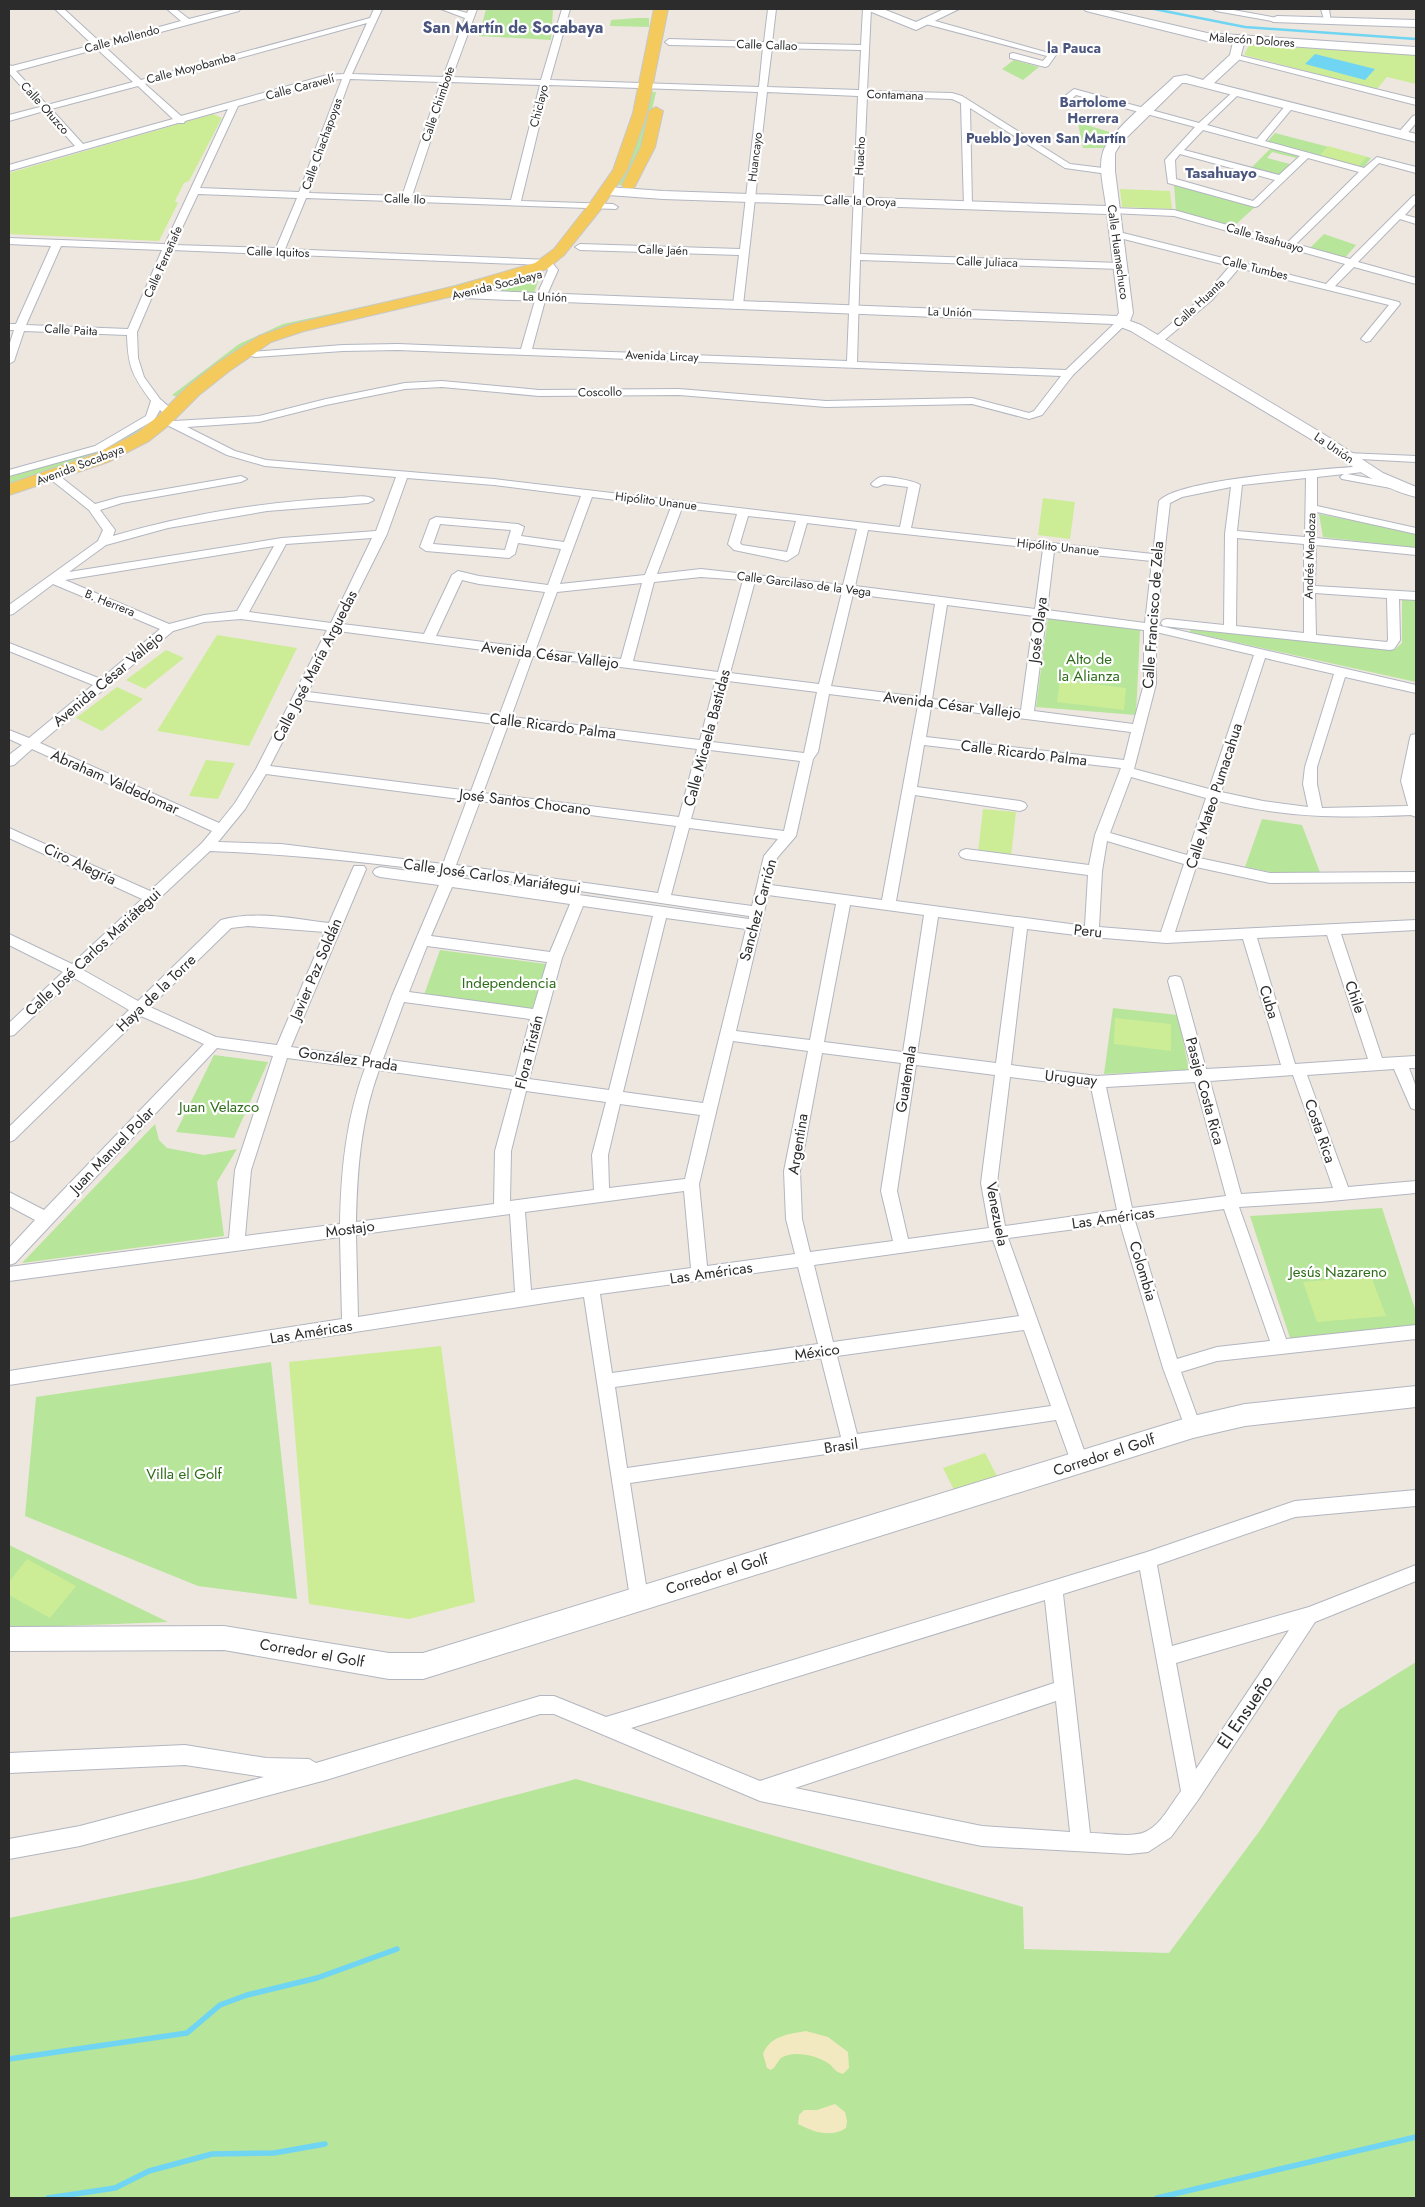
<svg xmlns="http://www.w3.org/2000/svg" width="1425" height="2207" font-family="Jost,sans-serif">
<rect width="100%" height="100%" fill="#eee7df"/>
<g fill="#b7e59a">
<path d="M486 9H553L551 40 479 36Z"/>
<path d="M637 18H649V27L610 26 611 20Z"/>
<path d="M1014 60 1039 67 1023 80 1002 69Z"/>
<path d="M649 92H656L645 142 624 186 617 185Z"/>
<path d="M1078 123H1080L1116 134 1103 148H1083Z"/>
<path d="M1275 133 1371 158 1364 167H1358L1267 142Z"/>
<path d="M1271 148 1299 155 1296 158 1272 152 1267 158 1290 164 1279 176 1251 168Z"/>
<path d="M1174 184 1255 207 1233 227 1176 211Z"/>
<path d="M1324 234 1356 245 1344 259 1310 248Z"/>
<path d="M523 267 525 270 304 324 236 354 177 397 172 395 239 344 283 324 417 295Z"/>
<path d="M539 279 534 293 494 291V289Z"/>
<path d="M159 415C125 452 56 471 9 486V474L75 456 142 426Z"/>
<path d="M1319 514 1416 533V548L1323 537Z"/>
<path d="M1402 599H1416V682L1190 632 1191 629 1394 650 1402 643Z"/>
<path d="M1048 617 1140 630 1136 715 1036 707Z"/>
<path d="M1262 819 1302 825 1321 875H1286L1245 867Z"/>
<path d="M440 950 546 964 532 1009 424 995Z"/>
<path d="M1113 1008 1178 1015 1189 1070 1104 1074Z"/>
<path d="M214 1055 268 1062 234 1138 176 1132Z"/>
<path d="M155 1124 159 1140 167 1148 204 1155 237 1149 217 1182 224 1236 22 1263Z"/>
<path d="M1382 1208 1416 1312V1328L1290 1338 1250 1216Z"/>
<path d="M271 1362 297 1599 198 1586 25 1516 36 1397Z"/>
<path d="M9 1545 168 1622 9 1628Z"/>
<path d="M1416 1662V2198H9V1918L196 1879 576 1779 1023 1907 1024 1949 1169 1953 1261 1829 1339 1710Z"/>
</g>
<g fill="#f3e9c1">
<path d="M806 2031 828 2037 848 2052 849 2068 843 2074C833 2071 835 2068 828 2063 816 2055 793 2050 781 2058 777 2062 776 2067 771 2070L767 2068 763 2054C770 2036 788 2034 806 2031Z"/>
<path d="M835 2104 845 2112 847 2121 846 2128C831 2138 813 2132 798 2124L799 2115 804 2110H817Z"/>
</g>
<g fill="#cced96">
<path d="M1249 45 1416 54V84L1387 77 1377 89 1244 55Z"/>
<path d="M213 114 222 118 189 181 184 183 175 201 178 203 159 241 9 234V173Z"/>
<path d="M1328 146 1367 157 1358 167 1319 156Z"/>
<path d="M1120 189 1170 191 1172 209 1122 207Z"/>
<path d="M1043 498 1075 502 1070 539 1038 535Z"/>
<path d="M217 635 297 648 249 746 157 731Z"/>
<path d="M166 650 184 658 145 689 126 680Z"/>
<path d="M1060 680 1126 688 1124 710 1057 702Z"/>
<path d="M117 687 143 699 102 731 76 718Z"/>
<path d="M206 760 235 763 218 799 189 796Z"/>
<path d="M983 809 1016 812 1011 857 978 852Z"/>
<path d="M1115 1018 1171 1024V1051L1114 1044Z"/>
<path d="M1371 1276 1386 1316 1317 1322 1303 1282Z"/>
<path d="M441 1346 475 1602 409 1619 309 1604 289 1362Z"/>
<path d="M985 1453 997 1476 954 1490 943 1468Z"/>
<path d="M27 1559 76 1586 50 1618 9 1595V1582Z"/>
</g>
<path fill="#70d5f2" d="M1315 54 1375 69 1365 80 1305 64Z"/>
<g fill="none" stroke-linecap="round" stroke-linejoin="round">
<path stroke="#70d5f2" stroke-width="2.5" d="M1154 9 1245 27 1416 39"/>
<g stroke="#70d5f2" stroke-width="5.5">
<path d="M9 2059 187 2033 220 2005 247 1995 317 1978 397 1949"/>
<path d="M48 2198 115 2188 149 2171 212 2154 274 2153 325 2144"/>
<path d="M1157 2198 1416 2137"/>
</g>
<defs>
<g id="street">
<path d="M55 9H64L101 43 181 21 167 9H176L189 19 228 9H240L239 11 105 47 141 80 370 18 374 9H382L352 74 443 77 465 18 441 9H453L467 13 469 9H477L452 77 541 80 562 9H570L550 80 759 87 763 47 669 45 665 42 669 39 764 42 768 9H776L772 43 861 45 863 9H871L867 91 952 93 962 96 1070 164 1111 169 1113 171 1108 174 1065 168 970 108 972 205 970 207H964L961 103 952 99 867 96 860 254 1120 263 1125 266 1120 269 860 260 857 362 1066 370 1118 320H1126V324L1073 375 1042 415 1029 419 972 404 826 407 679 395 539 396 442 387 405 389 326 405 259 422 187 427 235 451 266 460 494 479 900 527 908 487 884 484 877 487 873 486 871 484C874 481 877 478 881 477 888 476 915 481 920 485L911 528 1153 554 1159 501C1179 478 1330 469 1366 466L1372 469 1370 471 1347 474 1400 484 1402 486 1400 488 1396 489 1342 479 1340 477 1344 474 1317 477V506L1416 528V534L1317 512 1316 538 1416 548V555L1316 545 1315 586 1416 592V600L1399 599 1400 640 1394 649 1390 650 1163 626 1161 623 1163 620 1167 619 1224 625 1225 534 1231 487 1182 497 1170 503 1156 625 1416 685V693L1345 677 1317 767V784L1322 808 1408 806 1401 781 1410 738 1411 735 1416 734 1415 781 1416 817 1411 815C1342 818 1286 818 1218 801L1199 858 1270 873 1416 872V882L1270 883 1196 867 1175 932 1416 920V930L1341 934 1382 1058 1416 1056V1068H1409L1416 1087V1110L1411 1108 1394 1069 1307 1075 1348 1187 1416 1181V1193L1320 1202 1239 1207 1286 1339 1416 1325V1339L1217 1361 1181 1372 1201 1427 1199 1432 1193 1435 1187 1432 1185 1427 1163 1368 1120 1223 1008 1238 1089 1464 1086 1470 1080 1472 1074 1470 1056 1420 630 1483 648 1598 645 1604 639 1607 633 1604 630 1598 584 1297 9 1385V1371L342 1319 340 1237 9 1281V1267L229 1238 235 1170 273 1056 217 1048 15 1263 9 1265V1248L35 1220 9 1206V1192L44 1210 204 1044 141 1016 14 1140 9 1142V1127L129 1010 74 978 14 1035 9 1036V1023L63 972 9 945V934L72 964 142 899 9 838V828L150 891 202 843 212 831 32 749 14 765 9 766V755L22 745 9 739V730L29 738 93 685 9 651V643L101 679 160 629 53 584 13 614 9 615V605L98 541 103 530 89 510 49 478 47 476 49 474H57L95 504 120 497 241 476 247 479 241 482 122 503 100 510 115 530 113 536C187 514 264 502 340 498 350 498 367 493 374 500L368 503 267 511 168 528 106 545 69 572 282 538 376 531 396 477 265 466 227 455 169 426 158 421 159 419 174 421 259 416 326 399 405 383 442 381 539 390 679 389 826 401 972 398 1029 413 1034 411 1061 376 398 350 343 351 255 357 251 356V352L343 345 398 344 521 349 536 297 548 270 544 265 172 250 137 332 138 358 144 377 160 399 175 412 176 414 175 416H167L160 410 154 420 103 450 9 476V470L95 446 146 416 151 401C132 375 128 367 127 335L24 331 14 361 9 364V346L14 330H9V324H16L51 246 9 244V238L165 244 228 109 185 121 184 123H178L9 171V165L75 146 44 111 9 121V115L40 107 9 73V65L12 66 93 45ZM367 23 344 74 327 75 181 116 145 84ZM772 48 861 50 859 90 767 87ZM97 49 133 82 47 105 16 71ZM342 79 299 192 200 188 238 106 330 80ZM350 79 441 82 402 196 309 193ZM450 82 540 85 511 200 412 196ZM549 85 758 92 740 249 580 244 575 247 580 250 739 255 733 305 738 308 743 305 767 92 858 96 847 361 532 349 546 297 558 270 550 260 285 249 306 198 616 209 618 207 613 204 521 201ZM138 86 173 119 83 144 51 109ZM198 194 297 198 276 248 174 245ZM61 246 162 250 128 329 26 325ZM407 478 494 485 581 496 564 542 521 536 524 527 518 524 436 517 430 520 420 547 426 551 509 558 515 554 518 543 561 549 548 585 479 576 458 571 452 575 424 634 342 624 387 534ZM1306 478 1305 537 1237 531 1242 485ZM592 497 671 507 645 575 560 584ZM682 508 737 514 728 544 734 550 787 561 798 554 807 523 857 529 843 585 701 569 657 574ZM748 516 796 521 787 552 742 545 740 543ZM440 524 511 530 505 550 433 544ZM868 530 1043 549 1035 609 855 586ZM372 538 331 623 249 612 286 544ZM1237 538 1304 544V633L1236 626ZM274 546 237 611 204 615 169 624 65 580ZM1054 551 1152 561 1145 623 1047 610ZM701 577 743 580 718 672 633 661 654 582ZM462 580 479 584 545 592 525 647 436 636ZM755 581 842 592 819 684 730 673ZM642 583 621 659 536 649 557 592ZM1315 593 1387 598 1388 640 1387 642 1316 635ZM853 594 935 604 920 697 831 686ZM947 605 1034 616 1021 710 932 699ZM1046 618 1144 630V684L1133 724 1034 711ZM241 619 327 630 256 769 235 803 219 823 40 743 173 631 204 622ZM338 631 522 655 499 716 308 692ZM1156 632 1254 655 1209 789 1134 769 1156 684ZM533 656 716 679 700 740 511 717ZM1265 658 1334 674 1305 767 1303 784 1308 807 1263 801 1221 792ZM728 681 817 692 804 753 712 742ZM829 694 918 705 882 900 771 885 777 858 796 836 813 759 818 752ZM304 700 496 724 471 791 270 766ZM931 707 1131 732 1124 760 926 737ZM508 725 697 749 679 817 483 793ZM924 745 1121 768 1095 835 1089 865 966 849 961 851 959 854 961 857 966 859 1088 875 1085 926 896 901 915 795 1020 811 1025 809 1027 806 1025 803 1020 801 917 787ZM710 750 800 761 784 831 691 819ZM266 774 467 800 443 864 281 844 218 842 245 809ZM1131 777 1206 798 1187 855 1110 833ZM480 801 676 826 658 893 456 865ZM689 828 778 839 764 856 752 906 671 895ZM1107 841 1184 864 1161 932 1099 927 1102 871ZM210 851C389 858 572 891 749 916V919L380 867 375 869 373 872 375 875 380 877 439 885 392 996 369 1058 291 1047 366 869 364 866H354L329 923C294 919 256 910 221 920L138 1001 83 970ZM452 887 570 904 550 952 431 936ZM768 895 836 904 810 1040 736 1031ZM850 905 924 915 903 1052 824 1042ZM583 906 653 916 609 1090 529 1079 562 958ZM938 917 1014 927 996 1063 917 1053ZM666 918 746 929 703 1103 623 1092ZM248 926 325 932 277 1045 216 1037 150 1007 231 928ZM1027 929 1092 937 1166 943 1243 939 1281 1065 1206 1069 1182 981 1180 977 1175 976 1170 977 1168 981 1192 1070 1097 1076 1011 1065ZM1327 935 1368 1059 1295 1064 1257 938ZM427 946 547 962 533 1009 409 992ZM404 1002 530 1019 515 1077 383 1059ZM733 1041 808 1051 784 1171 786 1219 795 1254 707 1266 699 1184ZM822 1053 901 1063 881 1191 893 1241 810 1252 802 1219 800 1171ZM287 1058 365 1068C346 1119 341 1170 340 1224L245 1236 251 1170ZM916 1065 995 1075 981 1183 989 1228 908 1239 897 1191ZM379 1070 512 1089 495 1151 494 1204 356 1222C357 1170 361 1119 379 1070ZM1293 1075 1333 1188 1241 1194 1210 1081ZM1010 1077 1091 1087 1117 1210 1005 1226 997 1183ZM1195 1082 1226 1196 1132 1208 1106 1087ZM526 1091 606 1102 592 1155 594 1190 510 1201 511 1151ZM620 1104 700 1115 685 1179 609 1188 608 1155ZM684 1191 691 1268 531 1290 525 1212ZM1224 1209 1270 1341 1217 1347 1177 1359 1135 1221ZM510 1214 515 1292 358 1317 356 1235ZM993 1240 1019 1316 833 1342 814 1265ZM798 1267 818 1344 612 1373 600 1294ZM1024 1330 1051 1406 857 1434 837 1356ZM821 1358 841 1437 627 1468 615 1387Z"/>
<path d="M1212 9H1228L1277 18 1281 20 1277 22 1216 11Z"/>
<path d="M1321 9H1329L1331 23H1325Z"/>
<path d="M922 19H928L1056 55 1048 66 1045 67 1010 58V54L1013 53 1043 61 1047 56 922 23Z"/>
<path d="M1233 54 1416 99V105L1233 58Z"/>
<path d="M1074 89 1199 123 1236 89 1240 92 1239 94 1207 125 1257 139 1287 104 1290 103 1294 106 1265 141 1364 168 1377 157 1416 167V173L1379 163 1296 244 1350 259 1413 196 1416 195V203L1405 215 1416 218V224L1400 219 1358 262 1416 278V284L1354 267 1335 286 1399 302 1400 304 1370 341 1366 342 1361 339 1389 305 1239 268 1212 300 1161 343H1153V339L1204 296 1230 266 1112 236V232L1115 231 1235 261 1238 260 1243 263 1326 284 1345 264 1174 216 1112 213 1107 210 1109 208 1174 210 1288 242 1359 172 1308 158 1258 206 1255 207 1168 183 1165 160 1195 127 1076 95 1066 104H1060V100ZM1203 130 1300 156 1279 175 1184 150ZM1180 154 1275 180 1253 201 1176 179 1175 160Z"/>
<path d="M1416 115V123L1405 136H1399V132L1413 116Z"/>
<path d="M1346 453 1416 456V462L1342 458 1341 456Z"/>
<path d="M1416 1490V1506L1295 1517 1157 1565 1172 1646 1309 1607 1416 1565V1581L1315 1622 1198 1800 1171 1837 1148 1852 1129 1854 982 1846 760 1801 554 1714H540L326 1780 80 1846 9 1859V1839L80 1826 264 1777 185 1765 9 1773V1753L185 1745 266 1758 309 1759 316 1763 540 1696H554L606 1717 1147 1552 1295 1501ZM1140 1570 1181 1791C1171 1804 1161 1825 1145 1832 1132 1838 1104 1833 1090 1833L1063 1594ZM1045 1600 1054 1683 760 1781 631 1728ZM1289 1630 1196 1769 1176 1663ZM1056 1701 1070 1832 982 1826 795 1788Z"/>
</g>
<g id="secondary">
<path d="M867 9H883L916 22 944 9H959L916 30 869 11Z"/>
<path d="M1084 9H1104L1207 33 1416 47V55L1244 43 1240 59 1214 83 1416 134V142L1186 83H1182L1121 143 1115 153V171L1133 313 1130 321 1141 325 1325 435 1383 473 1416 487V497C1377 488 1347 461 1314 441 1253 404 1191 368 1131 331L1113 324 463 298 458 297 453 290 460 286 467 290 1117 316 1119 313 1107 214 663 199 608 195 601 191 608 187 663 191 1106 206C1104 189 1098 168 1103 152 1109 132 1157 94 1174 77L1186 75 1203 80 1230 55 1233 42 1207 41 1086 11Z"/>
<path d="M1277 16 1416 20V27L1273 22 1271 20 1273 18Z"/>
<path d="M1416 1386V1407L1245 1426 1193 1438 423 1679H389L224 1650 9 1651V1627L224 1626 389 1653H423L1193 1416 1245 1404Z"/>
</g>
<g id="primary">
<path d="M654 9H668L647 113 627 170 601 209 564 255 547 269 466 293 304 331 271 342 228 372 199 395 169 425 149 441 108 462 9 495V484L96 454 137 433 157 417 187 387 216 364 259 336 293 324 456 286 535 263 554 249 590 203 613 170 633 113Z"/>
<path d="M656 107 663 111 655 147 634 188H624L622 185 641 147 649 111Z"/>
</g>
</defs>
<use href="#street" stroke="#b2b6c0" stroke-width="2"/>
<use href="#secondary" stroke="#b2b6c0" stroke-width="2"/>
<use href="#primary" stroke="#c8c8c8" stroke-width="2"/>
<use href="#street" fill="#fff" fill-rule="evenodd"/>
<use href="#secondary" fill="#fff" fill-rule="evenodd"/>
<use href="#primary" fill="#f4ca5d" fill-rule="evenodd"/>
</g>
<g text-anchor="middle" stroke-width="4.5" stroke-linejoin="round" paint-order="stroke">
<g font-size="12" fill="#2c2c2c" stroke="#fff">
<text transform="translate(122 39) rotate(-15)" y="4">Calle Mollendo</text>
<text transform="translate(1252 40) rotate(4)" y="4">Malecón Dolores</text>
<text transform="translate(767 45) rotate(2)" y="4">Calle Callao</text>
<text transform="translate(191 68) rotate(-15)" y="4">Calle Moyobamba</text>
<text transform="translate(300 87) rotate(-15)" y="4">Calle Caravelí</text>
<text transform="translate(895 95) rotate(2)" y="4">Contamana</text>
<text transform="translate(438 104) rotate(-71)" y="4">Calle Chimbote</text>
<text transform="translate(539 106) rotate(-76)" y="4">Chiclayo</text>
<text transform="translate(45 108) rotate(48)" y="4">Calle Otuzco</text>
<text transform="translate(322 144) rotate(-70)" y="4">Calle Chachapoyas</text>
<text transform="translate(860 156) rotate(-87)" y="4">Huacho</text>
<text transform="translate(755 157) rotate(-83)" y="4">Huancayo</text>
<text transform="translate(405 199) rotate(2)" y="4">Calle Ilo</text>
<text transform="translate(860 201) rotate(2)" y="4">Calle la Oroya</text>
<text transform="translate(1265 238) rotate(16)" y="4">Calle Tasahuayo</text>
<text transform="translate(663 250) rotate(2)" y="4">Calle Jaén</text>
<text transform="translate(278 252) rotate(2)" y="4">Calle Iquitos</text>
<text transform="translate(1118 252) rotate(82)" y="4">Calle Huamachuco</text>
<text transform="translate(163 262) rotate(-66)" y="4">Calle Ferreñafe</text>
<text transform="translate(987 262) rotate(2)" y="4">Calle Juliaca</text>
<text transform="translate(1255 268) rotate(14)" y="4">Calle Tumbes</text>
<text transform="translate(497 285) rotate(-14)" y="4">Avenida Socabaya</text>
<text transform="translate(545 297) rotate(2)" y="4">La Unión</text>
<text transform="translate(1199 303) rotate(-43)" y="4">Calle Huanta</text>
<text transform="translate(950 312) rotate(2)" y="4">La Unión</text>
<text transform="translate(71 330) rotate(3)" y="4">Calle Paita</text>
<text transform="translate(662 356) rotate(2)" y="4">Avenida Lircay</text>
<text transform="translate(600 392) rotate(-1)" y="4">Coscollo</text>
<text transform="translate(1334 448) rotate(34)" y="4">La Unión</text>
<text transform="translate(80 465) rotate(-21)" y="4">Avenida Socabaya</text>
<text transform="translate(656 501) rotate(7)" y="4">Hipólito Unanue</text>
<text transform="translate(1058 547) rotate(6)" y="4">Hipólito Unanue</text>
<text transform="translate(1310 556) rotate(-88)" y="4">Andrés Mendoza</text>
<text transform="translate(804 584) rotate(7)" y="4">Calle Garcilaso de la Vega</text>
<text transform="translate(110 603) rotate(22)" y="4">B. Herrera</text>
</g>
<g font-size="14" font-weight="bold" fill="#4b567f" stroke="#fff">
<text x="1074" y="53">la Pauca</text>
<text x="1093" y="107">Bartolome<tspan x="1093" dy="16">Herrera</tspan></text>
<text x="1046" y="143">Pueblo Joven San Martín</text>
</g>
<g font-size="15" font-weight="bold" fill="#4b567f" stroke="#fff">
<text x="1221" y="178">Tasahuayo</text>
</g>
<g font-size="15" fill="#2c2c2c" stroke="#fff">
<text transform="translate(1153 615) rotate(-86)" y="5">Calle Francisco de Zela</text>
<text transform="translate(1038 630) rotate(-83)" y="5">José Olaya</text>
<text transform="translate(550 655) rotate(7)" y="5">Avenida César Vallejo</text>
<text transform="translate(315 666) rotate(-63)" y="5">Calle José María Arguedas</text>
<text transform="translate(108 679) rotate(-40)" y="5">Avenida César Vallejo</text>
<text transform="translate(952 705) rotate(7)" y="5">Avenida César Vallejo</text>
<text transform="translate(553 726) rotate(7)" y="5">Calle Ricardo Palma</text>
<text transform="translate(707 738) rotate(-75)" y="5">Calle Micaela Bastidas</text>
<text transform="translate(1024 753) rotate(7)" y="5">Calle Ricardo Palma</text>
<text transform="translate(115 782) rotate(24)" y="5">Abraham Valdedomar</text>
<text transform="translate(1214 796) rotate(-72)" y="5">Calle Mateo Pumacahua</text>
<text transform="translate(525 802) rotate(7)" y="5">José Santos Chocano</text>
<text transform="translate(80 864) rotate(25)" y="5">Ciro Alegría</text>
<text transform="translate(492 876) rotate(8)" y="5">Calle José Carlos Mariátegui</text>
<text transform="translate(758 910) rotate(-75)" y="5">Sanchez Carrión</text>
<text transform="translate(1088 931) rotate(6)" y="5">Peru</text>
<text transform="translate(93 952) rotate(-43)" y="5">Calle José Carlos Mariátegui</text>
<text transform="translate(316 969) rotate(-67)" y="5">Javier Paz Soldán</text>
<text transform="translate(156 993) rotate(-44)" y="5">Haya de la Torre</text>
<text transform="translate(1355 997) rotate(71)" y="5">Chile</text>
<text transform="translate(1269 1002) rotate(73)" y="5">Cuba</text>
<text transform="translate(529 1052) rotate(-76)" y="5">Flora Tristán</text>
<text transform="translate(348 1059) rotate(8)" y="5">González Prada</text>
<text transform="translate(1071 1078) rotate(6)" y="5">Uruguay</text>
<text transform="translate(906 1079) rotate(-81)" y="5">Guatemala</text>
<text transform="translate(1205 1091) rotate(75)" y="5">Pasaje Costa Rica</text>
<text transform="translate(1320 1131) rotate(71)" y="5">Costa Rica</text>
<text transform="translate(798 1144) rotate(-81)" y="5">Argentina</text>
<text transform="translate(112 1150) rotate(-46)" y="5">Juan Manuel Polar</text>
<text transform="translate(997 1214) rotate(79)" y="5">Venezuela</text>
<text transform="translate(1113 1218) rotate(-8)" y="5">Las Américas</text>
<text transform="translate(350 1229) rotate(-8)" y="5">Mostajo</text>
<text transform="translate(1143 1271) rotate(73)" y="5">Colombia</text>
<text transform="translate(711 1273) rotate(-8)" y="5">Las Américas</text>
<text transform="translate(311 1332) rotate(-9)" y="5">Las Américas</text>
<text transform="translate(817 1352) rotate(-8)" y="5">México</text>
<text transform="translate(841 1446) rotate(-8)" y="5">Brasil</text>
<text transform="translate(1104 1455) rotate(-18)" y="5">Corredor el Golf</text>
<text transform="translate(717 1574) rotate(-17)" y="5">Corredor el Golf</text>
<text transform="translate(312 1653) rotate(10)" y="5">Corredor el Golf</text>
</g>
<g font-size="15" fill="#2e6d19" stroke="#fff">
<text x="1089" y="664">Alto de<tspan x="1089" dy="17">la Alianza</tspan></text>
<text x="509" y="988">Independencia</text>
<text x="219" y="1112">Juan Velazco</text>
<text x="1338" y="1277">Jesús Nazareno</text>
<text x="184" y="1479">Villa el Golf</text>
</g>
<g font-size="16" font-weight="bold" fill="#4b567f" stroke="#fff">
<text x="513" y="33">San Martín de Socabaya</text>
</g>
<g font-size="18" fill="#2c2c2c" stroke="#fff">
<text transform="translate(1245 1712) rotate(-56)" y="6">El Ensueño</text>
</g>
</g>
<rect width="1425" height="2207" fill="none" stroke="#2c2c2c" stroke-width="20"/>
</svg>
